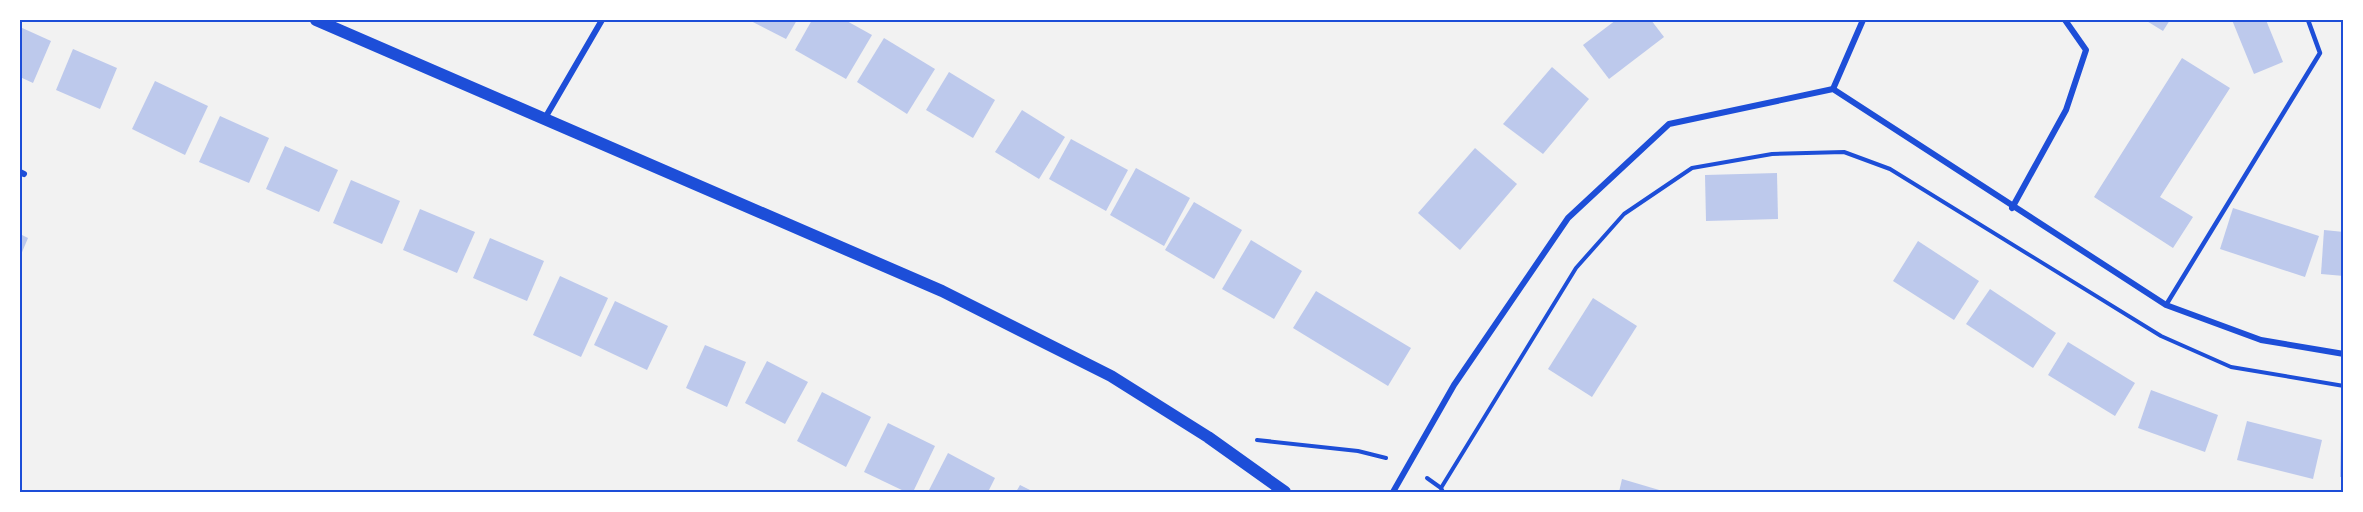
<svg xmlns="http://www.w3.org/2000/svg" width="2363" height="512" font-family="Roboto,sans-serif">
<rect width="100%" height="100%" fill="#f2f2f2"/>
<g fill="#bdc9ec">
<path d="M749 20H797L786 39Z"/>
<path d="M812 20H845L872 35 846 79 795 50Z"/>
<path d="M1616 20H1651L1664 37 1609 79 1583 45Z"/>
<path d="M2145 20H2170L2163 31Z"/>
<path d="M2232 20H2266L2283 62 2254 74Z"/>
<path d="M20 27 51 41 33 83 20 77Z"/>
<path d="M884 38 935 69 907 114 857 82Z"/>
<path d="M73 49 117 68 100 109 56 90Z"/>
<path d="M2182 58 2230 88 2160 197 2193 217 2173 248 2094 197Z"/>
<path d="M1552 67 1589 99 1543 154 1503 124Z"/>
<path d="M949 72 995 100 973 138 926 110Z"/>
<path d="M155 81 208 106 185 155 132 129Z"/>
<path d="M1022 110 1065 137 1039 179 995 152Z"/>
<path d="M220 116 269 138 249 183 199 162Z"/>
<path d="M1071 139 1128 170 1106 211 1049 179Z"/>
<path d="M285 146 338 170 319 212 266 189Z"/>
<path d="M1475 148 1517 184 1460 250 1418 213Z"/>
<path d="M1136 168 1190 198 1164 246 1110 215Z"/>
<path d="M1777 173 1778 219 1706 221 1705 175Z"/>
<path d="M351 180 400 201 382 244 333 223Z"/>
<path d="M1194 202 1242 230 1214 279 1165 250Z"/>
<path d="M2233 208 2319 236 2305 277 2220 249Z"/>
<path d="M420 209 475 232 457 273 403 250Z"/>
<path d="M2324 230 2344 232V276L2321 274Z"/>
<path d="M20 234 28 238 20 257Z"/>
<path d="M490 238 544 261 527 301 473 278Z"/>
<path d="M1251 240 1302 271 1274 319 1222 289Z"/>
<path d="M1918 241 1979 281 1954 320 1893 281Z"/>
<path d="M560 276 608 298 581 357 533 335Z"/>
<path d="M1990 289 2056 333 2033 368 1966 324Z"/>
<path d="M1316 291 1411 348 1388 386 1293 328Z"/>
<path d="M1593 298 1637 326 1592 397 1548 369Z"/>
<path d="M615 301 668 326 647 370 594 345Z"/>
<path d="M2068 342 2135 383 2115 416 2048 375Z"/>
<path d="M705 345 746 362 727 407 686 388Z"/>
<path d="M767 361 808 382 785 424 745 403Z"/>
<path d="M2151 390 2218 415 2205 452 2138 428Z"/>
<path d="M822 392 871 417 846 467 797 441Z"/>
<path d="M2247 421 2322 440 2313 479 2237 460Z"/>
<path d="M888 423 935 446 913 492H906L864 472Z"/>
<path d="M2341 431H2344V477H2340Z"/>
<path d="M948 453 995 478 988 492H928Z"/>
<path d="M1622 479 1666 492H1619Z"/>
<path d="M1020 485 1034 492H1016Z"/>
</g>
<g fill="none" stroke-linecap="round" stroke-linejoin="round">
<g stroke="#1d4ed8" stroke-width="4">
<path d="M1257 440 1358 451 1386 458"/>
<path d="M1427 478 1441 488"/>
<path d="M1443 492 1441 488 1576 268 1624 214 1692 168 1772 154 1844 152 1890 169 2161 336 2231 367 2344 386"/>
</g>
<path stroke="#1d4ed8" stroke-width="4.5" d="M2166 305 2320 53 2308 20"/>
<g stroke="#1d4ed8" stroke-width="6">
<path d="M1833 89 1863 20"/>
<path d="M545 118 602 20"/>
<path d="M20 172 24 174"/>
<path d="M2012 208 2066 110 2086 50 2065 20"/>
<path d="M1393 492 1454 385 1568 218 1669 124 1833 89 2166 305 2261 340 2344 354"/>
</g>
<path stroke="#1d4ed8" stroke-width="12" d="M316 20 942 291 1111 376 1208 437 1285 492"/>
</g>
<rect width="2363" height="512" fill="none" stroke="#ffffff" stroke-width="42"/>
<rect x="21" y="21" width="2321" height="470" fill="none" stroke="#1d4ed8" stroke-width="2"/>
</svg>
